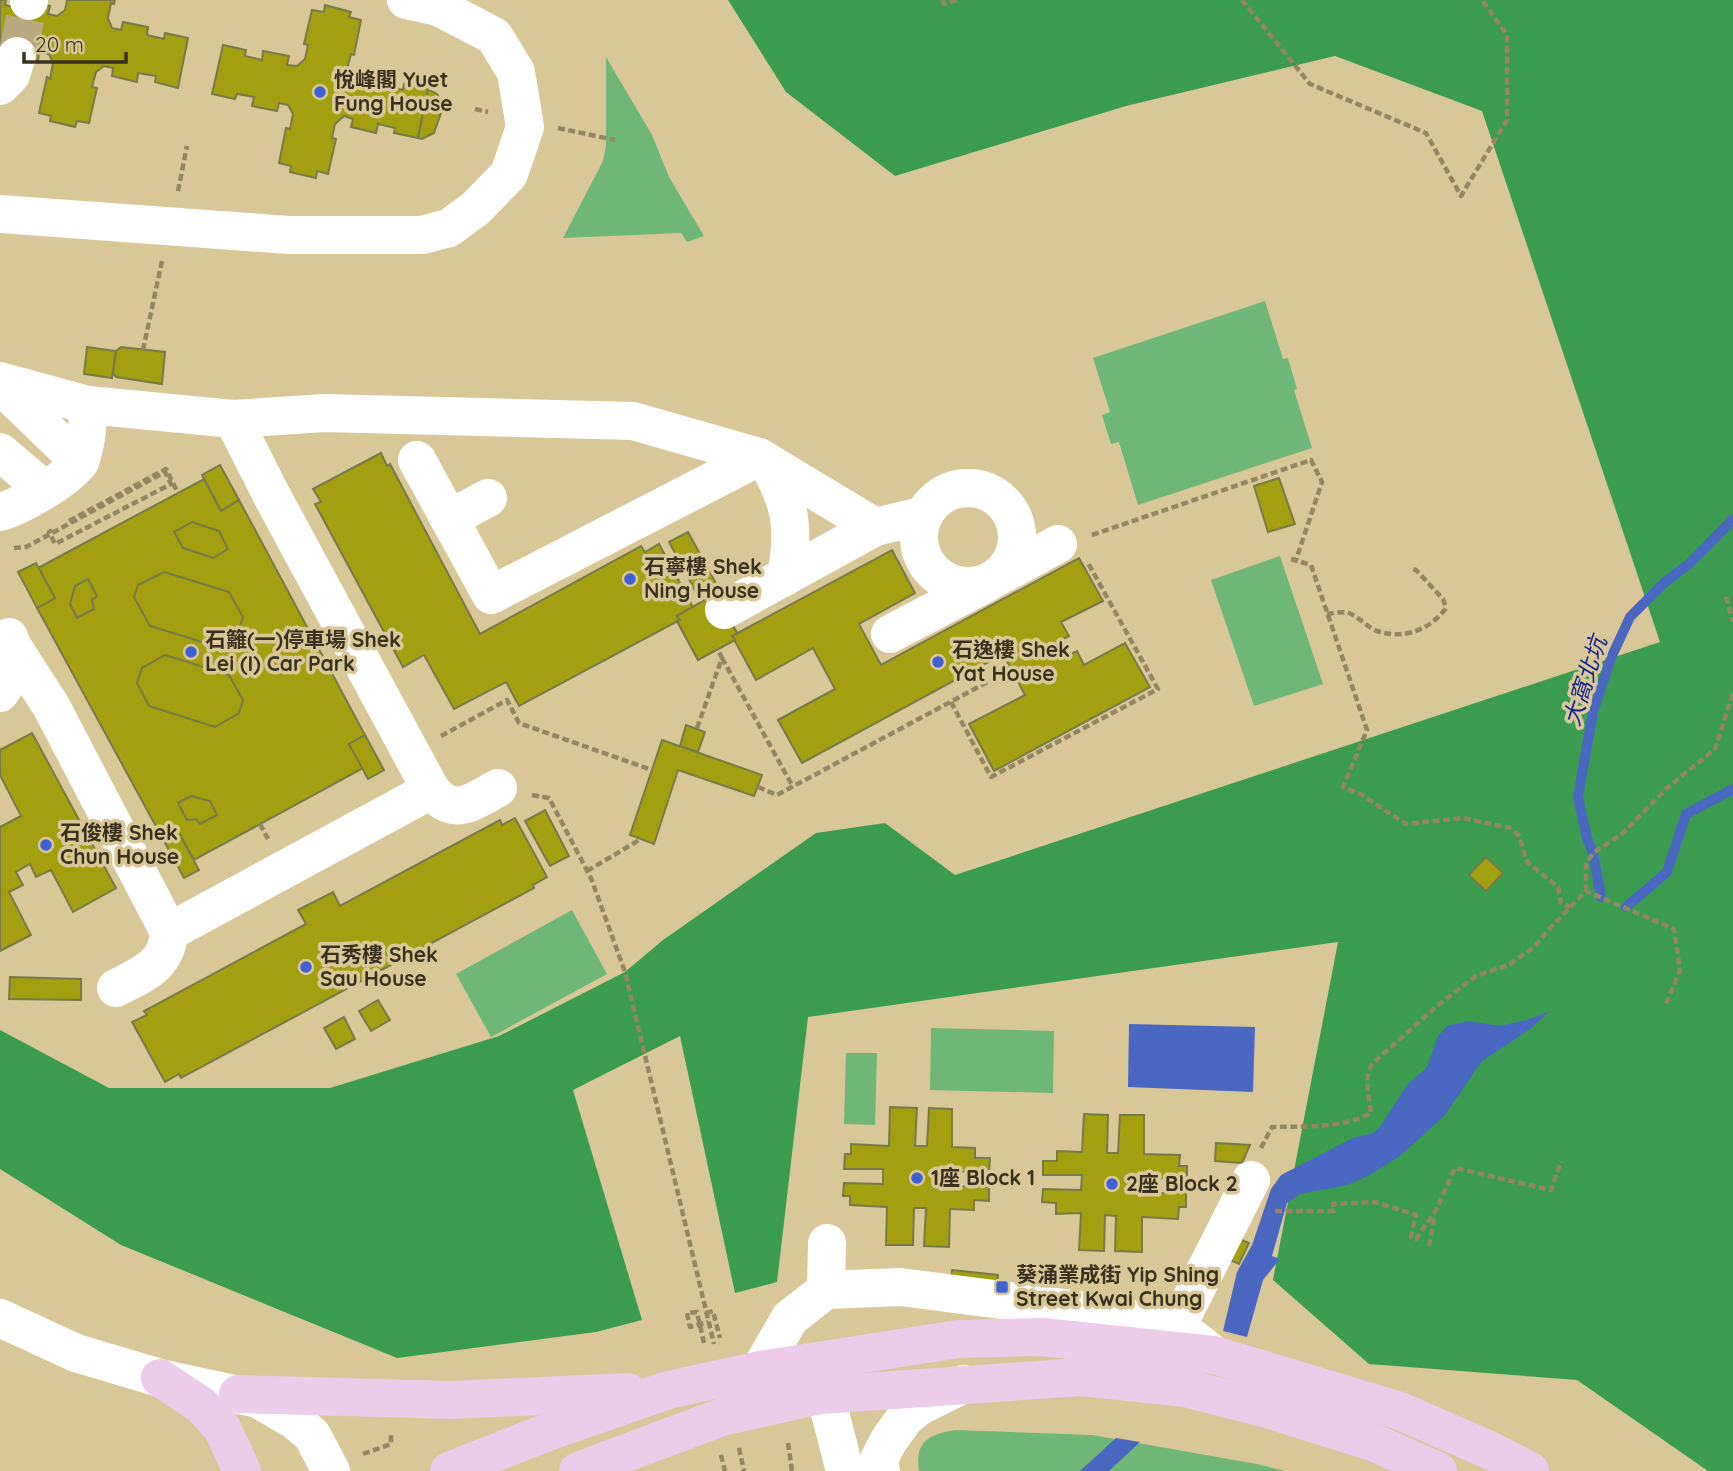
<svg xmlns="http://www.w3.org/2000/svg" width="1733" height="1471" font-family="Quicksand,'Noto Sans TC',sans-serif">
<rect width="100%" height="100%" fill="#dac798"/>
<g fill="#6eb779">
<path d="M606 57 652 135 669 177 704 236 687 242 681 233 563 238 603 161 606 145Z"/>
<path d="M1265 301 1283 359 1288 358 1297 389 1294 390 1312 448 1138 505 1119 442 1111 444 1102 415 1110 412 1093 358Z"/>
<path d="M1280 556 1323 684 1254 706 1211 580Z"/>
<path d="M572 910 607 974 491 1037 456 974Z"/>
<path d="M931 1028 1054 1031 1053 1093 930 1090Z"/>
<path d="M846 1053H877L875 1125 844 1124Z"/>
<path d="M956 1430 1092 1435 1257 1464 1285 1471H919C914 1441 930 1434 956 1430Z"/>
</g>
<path fill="#3a9c4f" d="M728 0H1733V1471H1708L1577 1380 1369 1364 1273 1280 1338 942 808 1017 777 1282 735 1293 680 1036 573 1090 642 1320 596 1332 397 1358 121 1245 0 1169V1030L109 1088H330L499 1036 625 972 663 940 816 833 885 823 955 875 1660 642 1482 111 1335 56 1126 106 895 176 786 92Z"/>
<g fill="#4a67c1">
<path d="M1550 1011 1530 1029 1482 1061 1444 1116 1400 1156 1368 1176 1347 1185 1300 1194 1287 1203 1272 1256 1280 1259 1263 1280 1247 1337 1223 1331 1237 1272 1252 1245 1271 1189 1281 1175 1353 1138 1373 1133 1380 1127 1407 1085 1427 1067 1438 1036 1447 1026 1468 1021 1500 1026 1527 1020Z"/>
<path d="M1129 1024 1255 1027 1253 1092 1128 1087Z"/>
<path d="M1116 1438 1140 1442 1109 1471H1080Z"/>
</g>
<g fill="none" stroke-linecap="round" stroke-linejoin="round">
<g stroke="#4a67c1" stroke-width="10">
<path d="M1601 897 1593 853 1587 838 1578 797 1593 712 1611 658 1630 617 1665 582 1690 563 1733 519"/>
<path d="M1626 907 1667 872 1686 814 1733 789"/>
</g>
</g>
<g fill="#a39f0e" stroke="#7a794b" stroke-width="2" fill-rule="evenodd">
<path d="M0 0H6L5 5 22 9 29 1 50 6 48 14 57 16 65 10 67 0H115L114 4 111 3 108 18 112 28 121 30 123 22 148 27 147 35 164 39 165 33 188 38 178 88 155 82 156 76 138 73 137 82 112 76 113 68 104 66 96 72 92 87 97 88 89 123 77 121 75 127 50 121 51 116 39 113 47 77 50 79 53 63 49 54 39 52 38 61 17 56 14 46 0 44Z"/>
<path d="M325 5 351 12 349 17 361 20 354 55 351 54 347 69 351 78 361 80 363 72 388 78 386 86 403 90 404 84 428 89 418 138 394 133 395 128 378 124 376 133 351 127 353 119 344 116 335 124 332 138 336 139 328 174 317 171 316 178 290 172 291 166 279 163 286 128 290 129 293 114 288 105 279 103 277 111 252 106 254 97 237 94 235 99 212 94 223 45 246 50 245 56 262 60 263 51 289 56 287 65 297 66 305 59 308 45 304 44 312 10 324 12Z"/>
<path d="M428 89 437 94 440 99 441 113 434 133 422 139 418 138Z"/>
<path d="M87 347 116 351 112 378 84 374Z"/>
<path d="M121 347 165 352 162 384 116 377 113 373 116 351Z"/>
<path d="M381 453 387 466 390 464 480 634 641 546 645 552 659 544 693 607 677 616 680 620 519 706 506 682 454 709 424 655 403 667 315 504 321 502 313 489Z"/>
<path d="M220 465 239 500 221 511 202 475Z"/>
<path d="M1279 478 1295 524 1268 532 1254 486Z"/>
<path d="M204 479 221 511 239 500 365 735 349 744 363 768 194 860 180 835 165 843 37 608 55 598 38 568Z"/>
<path d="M192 522 219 531 228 549 213 558 183 548 174 532Z"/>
<path d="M688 532 718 587 699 598 669 542Z"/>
<path d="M892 550 915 593 859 624 881 665 1079 558 1103 601 1061 622 1069 636 1054 644 1062 658 1077 651 1084 665 1125 643 1150 687 994 771 969 724 1025 695 1003 654 802 763 778 720 835 689 813 648 756 680 732 636Z"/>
<path d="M36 563 55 598 37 608 18 572Z"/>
<path d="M164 572 229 592 243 617 238 631 212 645 150 626 134 597 138 585Z"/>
<path d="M88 579 97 596 92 600 94 609 77 618 70 604 75 586Z"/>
<path d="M715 594 737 633 732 636 735 640 698 660 677 621 680 620 677 616ZM711 615 719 630 701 640 692 624Z"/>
<path d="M715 594 737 633 732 636 735 640 698 660 677 621 680 620 677 616Z"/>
<path d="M165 655 229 675 243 700 239 713 215 727 149 706 137 683 142 668Z"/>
<path d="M686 725 705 732 698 752 680 746Z"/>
<path d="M32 733 116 888 73 912 51 870 36 877 30 864 16 872 23 885 9 892 31 935 0 951V827L21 816 0 775V750Z"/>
<path d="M365 735 384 770 368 779 349 744Z"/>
<path d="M662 740 762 775 754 796 678 770 654 844 630 835Z"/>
<path d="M191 796 210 801 217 815 200 824 196 819 187 820 178 803Z"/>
<path d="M545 810 569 856 550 866 525 821Z"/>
<path d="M515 818 547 877 533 885 534 888 181 1078 179 1074 165 1082 132 1022 147 1015 144 1011 306 924 298 910 333 892 340 906 500 820 502 825Z"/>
<path d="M180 835 199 870 184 878 165 843Z"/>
<path d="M1486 857 1503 873 1486 891 1469 875Z"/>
<path d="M10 977 81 979V1000L9 999Z"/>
<path d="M378 1000 390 1020 371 1031 359 1011Z"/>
<path d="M344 1017 355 1039 336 1049 324 1028Z"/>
<path d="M890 1107 917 1108 915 1146H927L929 1108 952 1109V1147L975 1148V1158H990L989 1173 951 1171 950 1186 989 1187V1201L974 1200V1210L950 1209 949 1247 924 1246 926 1208H914L913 1245H886L887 1207 850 1205V1196H843L844 1183 883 1184V1169H844L845 1154H851V1144L889 1146Z"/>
<path d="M1084 1114 1108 1115 1107 1153H1118L1120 1115H1144V1154L1180 1155 1179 1166H1187V1180L1143 1177V1193H1186V1207H1179L1178 1219 1142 1217V1252L1115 1251 1116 1216 1105 1215 1104 1251 1079 1250 1081 1213 1056 1214V1203L1042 1202 1043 1189 1081 1190 1082 1175H1043V1161H1057V1151L1082 1152Z"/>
<path d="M1216 1143 1250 1145 1242 1163 1215 1161Z"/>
<path d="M1235 1237 1249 1243 1239 1264 1225 1258Z"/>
<path d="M952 1270 998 1275 997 1286 951 1281Z"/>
</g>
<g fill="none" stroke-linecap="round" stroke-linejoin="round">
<path stroke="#baa980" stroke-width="38" stroke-dasharray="38 19" stroke-linecap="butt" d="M17 56 29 1"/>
<g stroke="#948663" stroke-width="4.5" stroke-dasharray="7 3.5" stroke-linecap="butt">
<path d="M942 0 944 4 957 0"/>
<path d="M1242 0 1310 84 1426 133 1461 196 1507 120V35L1482 0"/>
<path d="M475 109 488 112"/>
<path d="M558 128 615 140"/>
<path d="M178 191 187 146"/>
<path d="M143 350 162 261"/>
<path d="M69 521 166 469 178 493"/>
<path d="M1092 535 1311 460 1322 482 1296 560"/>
<path d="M14 548 26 547 165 472 171 484 55 544 49 532 52 530"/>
<path d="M1291 559 1311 565 1367 730 1343 787 1362 795 1406 824 1463 818 1510 828 1519 836 1527 862 1558 887 1561 903 1570 907"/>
<path d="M1726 597 1733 622"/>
<path d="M1327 614C1334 613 1344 611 1349 613 1359 617 1367 627 1377 631 1404 640 1430 630 1446 608L1443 599 1416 570 1413 569"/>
<path d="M722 658 793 787"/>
<path d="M951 702 991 777 1158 689 1088 563"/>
<path d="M697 728 722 658 718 650"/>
<path d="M441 736 507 700 519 723 652 770"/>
<path d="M758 787 777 795 995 678"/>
<path d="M532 795 549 798 591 878 625 972 714 1344"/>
<path d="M260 824 268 839"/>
<path d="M587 871 641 839"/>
<path d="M1586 891V864L1593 853 1622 834 1667 788 1715 749 1733 693"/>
<path d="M1261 1148 1272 1127C1307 1126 1340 1129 1371 1113 1369 1096 1363 1077 1373 1063L1438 1005 1476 976 1508 965 1533 948 1550 928 1586 891 1674 929 1680 971 1665 1006"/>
<path d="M1275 1211H1334L1333 1204 1375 1202 1416 1215 1411 1237 1416 1239 1436 1210 1455 1168 1551 1190 1561 1161"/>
<path d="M1429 1246 1435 1215"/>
<path d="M706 1313 713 1311 720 1338"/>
<path d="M704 1343 697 1312 687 1313 690 1327 708 1322"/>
<path d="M788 1443 792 1471"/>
<path d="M739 1448 744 1471"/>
<path d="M363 1454 391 1444V1433"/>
<path d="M721 1455 725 1471"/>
</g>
<g stroke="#fff" stroke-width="38">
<path d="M29 1V0"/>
<path d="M0 86 11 75 17 56"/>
<path d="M0 214 289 235H422L449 228 476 208 509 174 525 127 516 72 494 36 438 7 406 0"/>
<path d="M0 381 88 405 233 419 324 413 633 421 759 457 875 527 922 516"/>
<path d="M0 385 80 462"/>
<path d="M233 419 272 496 431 790"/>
<path d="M0 452 45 490"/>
<path d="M417 460 491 595 759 457"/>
<path d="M767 462C791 504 795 528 786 576"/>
<circle cx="968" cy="537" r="49"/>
<path d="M0 512C19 507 73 477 81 459 87 442 88 423 88 405"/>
<path d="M449 519 488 498"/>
<path d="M999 576 1058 544"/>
<path d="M724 610 875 527"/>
<path d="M890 634 985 584"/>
<path d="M13 647 51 706 169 932C167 966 143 974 116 988"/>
<path d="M0 693C13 675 18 658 9 637"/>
<path d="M169 932 431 790C454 818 472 802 498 788"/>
<path d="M826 1290 827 1243"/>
<path d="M0 1318 76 1353 160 1378 258 1399 294 1420 312 1435 331 1471"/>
<path d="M1176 1329 1251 1180"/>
<path d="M760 1370 790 1318 826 1290 900 1287 1118 1315 1176 1329 1194 1339 1214 1355"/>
<path d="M820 1395 828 1405 845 1471"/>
<path d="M881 1471 879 1459 889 1440 905 1418 920 1406 964 1384"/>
</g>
<g stroke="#eccbeb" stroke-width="38">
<path d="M160 1378 201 1405 222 1428 242 1471"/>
<path d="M238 1394 451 1400 628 1392"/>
<path d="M449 1471 545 1433 668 1390 760 1370 958 1339 1042 1337 1214 1355 1400 1411 1489 1450 1530 1471"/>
<path d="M578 1471 722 1417 820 1395 1081 1377 1185 1388 1264 1408 1375 1443 1438 1471"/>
</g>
</g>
<g fill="#4061d3" stroke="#dac798" stroke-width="2.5">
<circle cx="320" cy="92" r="7"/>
<circle cx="630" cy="579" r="7"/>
<circle cx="191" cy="652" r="7"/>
<circle cx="938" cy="662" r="7"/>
<circle cx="46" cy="845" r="7"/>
<circle cx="306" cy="967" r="7"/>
<circle cx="917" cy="1178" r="7"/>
<circle cx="1112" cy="1184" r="7"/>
<rect x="995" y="1280" width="14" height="14" rx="3.5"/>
</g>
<g text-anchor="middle" stroke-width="7" stroke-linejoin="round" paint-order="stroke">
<g font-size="21" font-weight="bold" fill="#3a321f" stroke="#dac798" text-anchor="start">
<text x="334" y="87">悅峰閣 Yuet<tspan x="334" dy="24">Fung House</tspan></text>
<text x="644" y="574">石寧樓 Shek<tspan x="644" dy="24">Ning House</tspan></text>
<text x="205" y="647">石籬(一)停車場 Shek<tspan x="205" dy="24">Lei (I) Car Park</tspan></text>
<text x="952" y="657">石逸樓 Shek<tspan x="952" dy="24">Yat House</tspan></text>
<text x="60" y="840">石俊樓 Shek<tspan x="60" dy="24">Chun House</tspan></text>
<text x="320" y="962">石秀樓 Shek<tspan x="320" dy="24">Sau House</tspan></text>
<text x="931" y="1185">1座 Block 1</text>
<text x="1126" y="1191">2座 Block 2</text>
<text x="1016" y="1282">葵涌業成街 Yip Shing<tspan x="1016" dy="24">Street Kwai Chung</tspan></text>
</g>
<g font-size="23" font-style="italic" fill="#162591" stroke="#dac798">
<text transform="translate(1585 681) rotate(-72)" y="8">大窩北坑</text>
</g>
</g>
<path d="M24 52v10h102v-10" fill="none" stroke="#3a321f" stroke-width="3.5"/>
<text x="35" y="52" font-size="21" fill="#3a321f" stroke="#dac798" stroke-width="5" paint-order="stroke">20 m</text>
</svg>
